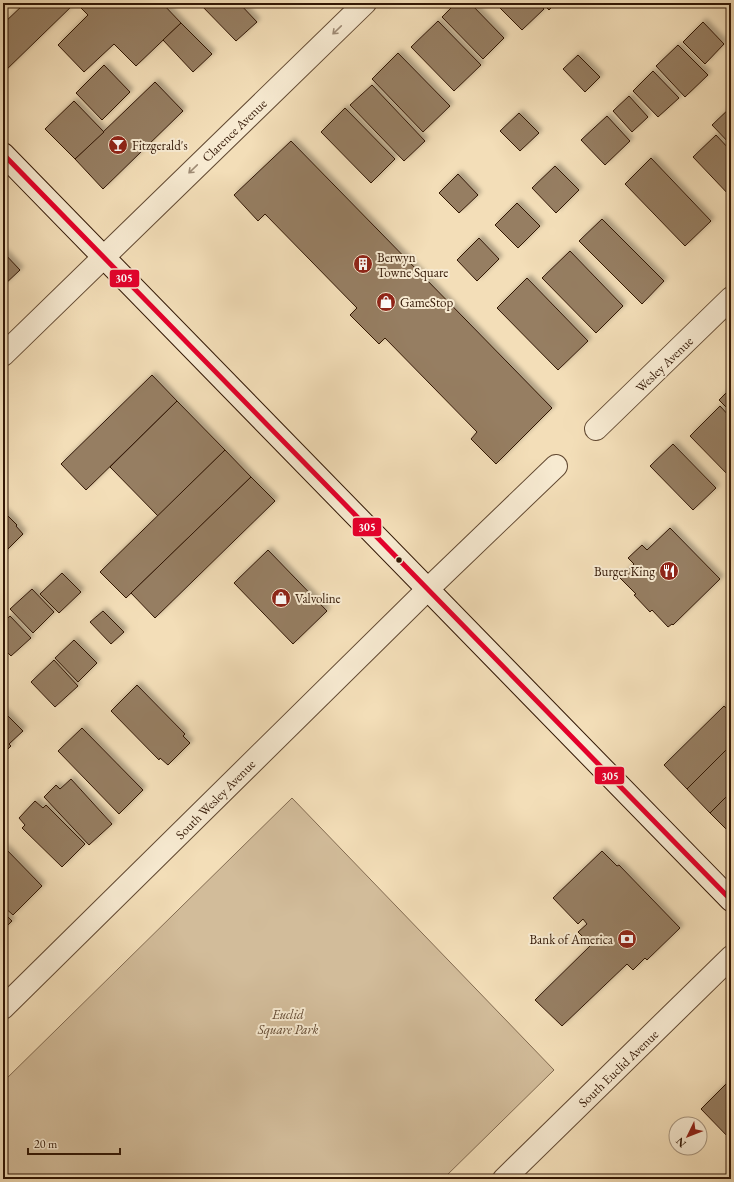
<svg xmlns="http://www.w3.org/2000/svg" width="734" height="1182" font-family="'EB Garamond',serif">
<defs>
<filter id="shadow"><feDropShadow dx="3.5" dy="-3.5" stdDeviation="2" flood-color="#0004"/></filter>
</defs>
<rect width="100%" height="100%" fill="#f3deb8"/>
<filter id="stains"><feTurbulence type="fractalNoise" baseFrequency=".005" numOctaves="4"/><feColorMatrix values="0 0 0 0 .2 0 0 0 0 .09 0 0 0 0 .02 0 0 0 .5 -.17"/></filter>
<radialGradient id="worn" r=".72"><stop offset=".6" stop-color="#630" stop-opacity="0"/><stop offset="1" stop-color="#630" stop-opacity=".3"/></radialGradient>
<path fill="#d2bc9a" stroke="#826a50" d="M292 798 554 1070 443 1179H3V1082Z"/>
<g fill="#967e62" stroke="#321705" filter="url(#shadow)">
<path d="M25 3H75L3 73V24Z"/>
<path d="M76 3H162L181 23 136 66 114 44 84 72 58 45 88 15Z"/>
<path d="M199 3H239L257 22 236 41Z"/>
<path d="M456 3H470L504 38 483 59 442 17Z"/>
<path d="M495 3H538L544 9 522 30Z"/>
<path d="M542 3H556L549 10Z"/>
<path d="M438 21 481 65 454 91 411 47Z"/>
<path d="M703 22 724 44 705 64 683 42Z"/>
<path d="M181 23 212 54 193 72 163 40Z"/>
<path d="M678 45 708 75 685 97 656 66Z"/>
<path d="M398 53 450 106 423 132 372 79Z"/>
<path d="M578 55 600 77 585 92 563 69Z"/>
<path d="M104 65 130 92 102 120 76 93Z"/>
<path d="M653 71 679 98 658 117 633 91Z"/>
<path d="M155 82 183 111 103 189 75 159Z"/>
<path d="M372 85 425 141 404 161 350 105Z"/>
<path d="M629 96 648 117 632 132 613 111Z"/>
<path d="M74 101 104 132 75 159 45 129Z"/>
<path d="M731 107V145L712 125Z"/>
<path d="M345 108 395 159 371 183 321 132Z"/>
<path d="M519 113 539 133 520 151 500 131Z"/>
<path d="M607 116 630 141 605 165 581 140Z"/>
<path d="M716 135 731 151V197L693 157Z"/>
<path d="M291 141 552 408 496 464 471 439 477 432 385 338 379 344 350 315 357 308 265 214 258 221 234 195Z"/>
<path d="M651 158 711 221 685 246 625 184Z"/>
<path d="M555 166 579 190 556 213 532 188Z"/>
<path d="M458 174 478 195 459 213 439 193Z"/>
<path d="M517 203 540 226 518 248 495 225Z"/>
<path d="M602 219 664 281 642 304 579 241Z"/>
<path d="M479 238 499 259 477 281 457 260Z"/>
<path d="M570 251 623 306 596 333 542 278Z"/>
<path d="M3 252 20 270 3 286Z"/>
<path d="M527 278 588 341 558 370 497 308Z"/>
<path d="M152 375 177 401 86 490 61 464Z"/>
<path d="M731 388V412L719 400Z"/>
<path d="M177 401 225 450 158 516 110 467Z"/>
<path d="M720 406 731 418V478L690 436Z"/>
<path d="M673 444 716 488 693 510 650 466Z"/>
<path d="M225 450 251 477 126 598 100 572Z"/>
<path d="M251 477 275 501 155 618 131 593Z"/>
<path d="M3 511 17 525 16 526 23 534 3 554Z"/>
<path d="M670 528 720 579 673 625 672 624 668 627 652 610 650 612 634 595 636 594 620 578 634 564 628 558 642 545 647 550Z"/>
<path d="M268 550 327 611 293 644 234 583Z"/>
<path d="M62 573 81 592 59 613 40 594Z"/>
<path d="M32 589 54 612 33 633 10 609Z"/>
<path d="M103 611 124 632 111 644 90 622Z"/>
<path d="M10 616 31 638 11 656 3 648V623Z"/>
<path d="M74 640 97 663 78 682 55 658Z"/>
<path d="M54 660 78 686 55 707 31 682Z"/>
<path d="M137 685 185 734 183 736 190 743 168 765 160 758 159 760 111 711Z"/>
<path d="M724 706 731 713V745L687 789 664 765Z"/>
<path d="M3 711 23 731 9 744 11 746 7 750 3 746Z"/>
<path d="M82 728 143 790 119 814 58 751Z"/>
<path d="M731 745V792L710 813 687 789Z"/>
<path d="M71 779 112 824 89 845 44 797 56 785 60 789Z"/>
<path d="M731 792V834L710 813Z"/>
<path d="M35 801 43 808 46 805 85 844 62 867 22 828 25 825 19 818Z"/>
<path d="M4 847 42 886 13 915 3 906Z"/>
<path d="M602 851 617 866 619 865 680 928 647 960 645 958 633 970 627 964 562 1026 535 1000 591 945 578 932 587 924 583 919 578 924 553 898Z"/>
<path d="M3 912 12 921 3 930Z"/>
<path d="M731 1079V1140L701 1109Z"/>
</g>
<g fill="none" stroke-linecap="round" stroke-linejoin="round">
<defs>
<g id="minor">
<path d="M3 355 365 3"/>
<path d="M596 429 731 298"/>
<path d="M3 1008 428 589 556 466"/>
<path d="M504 1179 731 957"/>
</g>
<path id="secondary" d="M3 154 731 900"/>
</defs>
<use href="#minor" stroke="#624932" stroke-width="24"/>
<use href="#secondary" stroke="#321705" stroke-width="24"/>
<use href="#minor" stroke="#f7ead1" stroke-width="22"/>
<use href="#secondary" stroke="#f7ead1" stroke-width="22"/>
<defs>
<path id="bus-1" d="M3 154 731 900"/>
</defs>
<use href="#bus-1" stroke="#f7ead1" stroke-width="8"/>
<use href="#bus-1" stroke="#e4002b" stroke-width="5"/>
</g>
<defs><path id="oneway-shaft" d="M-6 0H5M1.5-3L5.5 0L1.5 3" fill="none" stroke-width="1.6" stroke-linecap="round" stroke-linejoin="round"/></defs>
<g stroke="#9e8b75">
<use href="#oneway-shaft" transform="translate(337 30) rotate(136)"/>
<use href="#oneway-shaft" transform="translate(193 169) rotate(136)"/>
</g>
<defs>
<symbol id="bar-disc" viewBox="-11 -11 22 22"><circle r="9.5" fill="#8f2418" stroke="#f7ead1"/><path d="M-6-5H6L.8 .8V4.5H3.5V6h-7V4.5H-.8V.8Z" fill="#fff"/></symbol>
<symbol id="building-disc" viewBox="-11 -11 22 22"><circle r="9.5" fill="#8f2418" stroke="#f7ead1"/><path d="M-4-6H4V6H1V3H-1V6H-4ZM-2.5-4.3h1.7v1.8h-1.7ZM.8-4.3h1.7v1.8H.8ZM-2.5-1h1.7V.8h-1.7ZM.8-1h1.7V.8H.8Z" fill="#fff"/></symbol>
<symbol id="shop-disc" viewBox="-11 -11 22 22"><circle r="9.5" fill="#8f2418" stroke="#f7ead1"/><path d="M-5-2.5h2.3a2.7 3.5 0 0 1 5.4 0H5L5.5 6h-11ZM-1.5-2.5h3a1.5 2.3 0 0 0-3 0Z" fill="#fff"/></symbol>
<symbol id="restaurant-disc" viewBox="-11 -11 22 22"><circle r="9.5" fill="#8f2418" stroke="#f7ead1"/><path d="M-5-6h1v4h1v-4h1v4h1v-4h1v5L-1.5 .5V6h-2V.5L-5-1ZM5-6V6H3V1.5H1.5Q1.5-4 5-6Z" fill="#fff"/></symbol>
<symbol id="bank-disc" viewBox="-11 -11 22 22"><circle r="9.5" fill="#8f2418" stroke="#f7ead1"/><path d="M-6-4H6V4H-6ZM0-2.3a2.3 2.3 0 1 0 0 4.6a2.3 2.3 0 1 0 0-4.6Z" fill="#fff"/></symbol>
</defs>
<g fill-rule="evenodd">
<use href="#bar-disc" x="107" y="134" width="22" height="22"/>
<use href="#building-disc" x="352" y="253" width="22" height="22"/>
<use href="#shop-disc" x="375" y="291" width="22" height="22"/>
<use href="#restaurant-disc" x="658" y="560" width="22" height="22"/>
<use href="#shop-disc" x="270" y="587" width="22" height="22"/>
<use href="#bank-disc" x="616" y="928" width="22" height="22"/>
</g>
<circle fill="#321705" stroke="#f7ead1" stroke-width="1.5" cx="399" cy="560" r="3.5"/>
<g text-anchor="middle" stroke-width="4" stroke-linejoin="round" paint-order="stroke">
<g font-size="13" fill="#321705" stroke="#f7ead1">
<text transform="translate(234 130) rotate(-44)" y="5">Clarence Avenue</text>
<text transform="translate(664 364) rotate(-44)" y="5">Wesley Avenue</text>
<text transform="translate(215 799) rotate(-45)" y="5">South Wesley Avenue</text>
<text transform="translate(618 1068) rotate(-44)" y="5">South Euclid Avenue</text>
</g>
<g font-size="13" fill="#321705" stroke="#f7ead1" text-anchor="start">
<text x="132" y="150">Fitzgerald's</text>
<text x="377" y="262">Berwyn<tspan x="377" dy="15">Towne Square</tspan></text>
<text x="400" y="307">GameStop</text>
<text x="655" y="576" text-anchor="end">Burger King</text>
<text x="295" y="603">Valvoline</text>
<text x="613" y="944" text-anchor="end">Bank of America</text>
</g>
<g font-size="13" font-style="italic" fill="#624932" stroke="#f7ead1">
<text x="288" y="1019">Euclid<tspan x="288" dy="15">Square Park</tspan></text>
</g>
</g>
<g stroke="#f7ead1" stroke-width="1.5">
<rect x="109" y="269" width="31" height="19" rx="4" fill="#e4002b"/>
<rect x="352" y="517" width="30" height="20" rx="4" fill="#e4002b"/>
<rect x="594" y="766" width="31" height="19" rx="4" fill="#e4002b"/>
</g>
<g font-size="11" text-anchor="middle" font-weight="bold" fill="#fff">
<text x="124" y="282">305</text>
<text x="367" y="531">305</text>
<text x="610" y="780">305</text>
</g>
<rect width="734" height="1182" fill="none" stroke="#f3deb8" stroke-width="16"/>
<rect x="4" y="4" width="726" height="1174" fill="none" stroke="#321705" stroke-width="2"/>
<rect x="8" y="8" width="718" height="1166" fill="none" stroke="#321705"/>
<g transform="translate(688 1136) rotate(227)"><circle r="19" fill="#f7ead1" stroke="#a8967f"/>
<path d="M0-3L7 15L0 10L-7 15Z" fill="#8f2418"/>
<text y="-6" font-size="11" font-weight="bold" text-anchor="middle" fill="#321705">N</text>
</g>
<path d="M28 1148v6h92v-6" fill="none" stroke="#321705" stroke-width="2"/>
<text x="34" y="1148" font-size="12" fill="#321705" stroke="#f7ead1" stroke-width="3" paint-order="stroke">20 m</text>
<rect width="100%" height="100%" filter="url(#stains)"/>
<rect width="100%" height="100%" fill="url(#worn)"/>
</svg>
